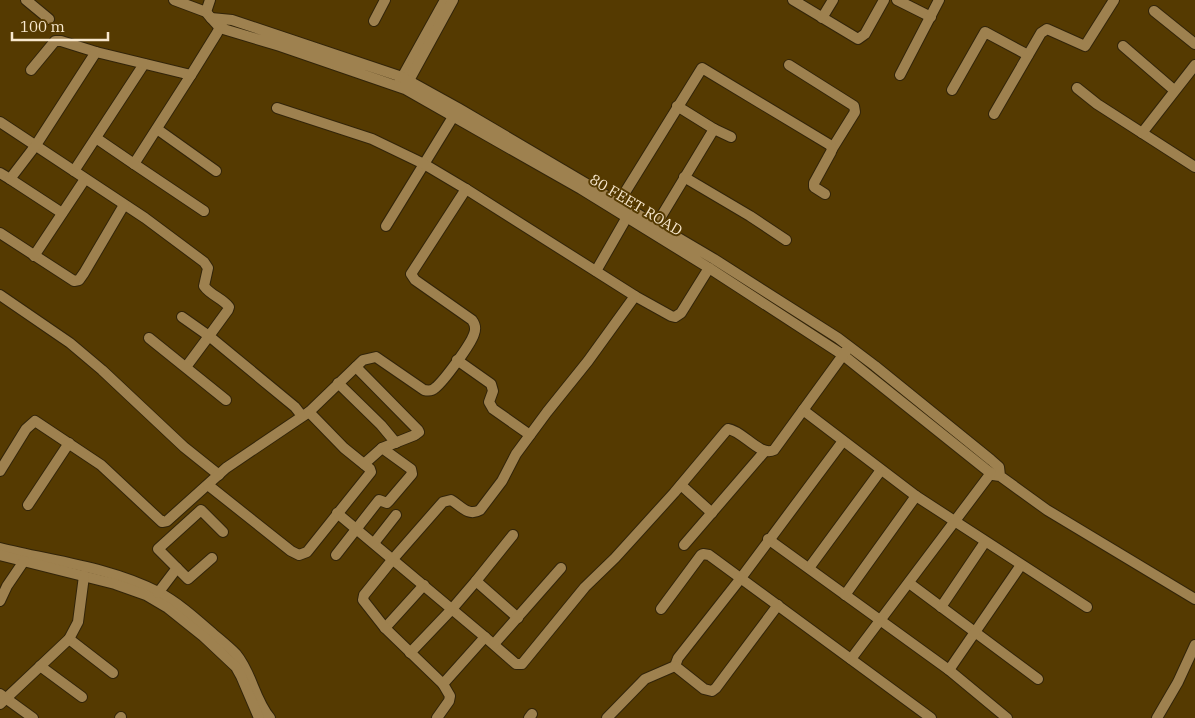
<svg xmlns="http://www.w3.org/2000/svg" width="1195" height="718" font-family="'IBM Plex Serif',serif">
<rect width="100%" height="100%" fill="#553a01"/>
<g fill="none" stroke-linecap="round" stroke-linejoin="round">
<defs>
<g id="minor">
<path d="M26 0 49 19"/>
<path d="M174 0 206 12 211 18"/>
<path d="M793 0 858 39 865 34 884 0"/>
<path d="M897 0 931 17"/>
<path d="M1154 11 1195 44"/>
<path d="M206 12 210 0"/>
<path d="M822 18 833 0"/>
<path d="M374 21 385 0"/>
<path d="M1123 46 1174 90"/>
<path d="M789 65 854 106 855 112 832 149"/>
<path d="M31 70 55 41H61L96 52"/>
<path d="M900 75 939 0"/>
<path d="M399 83 445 0"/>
<path d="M407 84 453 0"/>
<path d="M1077 88 1097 104 1195 167"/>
<path d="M952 90 985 32 1028 55"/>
<path d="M677 106 714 129 731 137"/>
<path d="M994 114 1041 33 1047 29 1085 46 1114 0"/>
<path d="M0 122 145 218 204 262 208 268 204 286C210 295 222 298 229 307L228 310 209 336 295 407 302 416"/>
<path d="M157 129 216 171"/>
<path d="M1142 133 1195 65"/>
<path d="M96 138 134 164 191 75"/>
<path d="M134 164 204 211"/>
<path d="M74 171 144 64"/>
<path d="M0 173 10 179 36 145 96 52 191 75 217 33 222 23"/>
<path d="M684 177 750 216 786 240"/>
<path d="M10 179 62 213"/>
<path d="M466 189 635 296 671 316 675 317 681 313 709 268"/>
<path d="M619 202 702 68 830 145 832 149 831 152 814 183V187L825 194"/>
<path d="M656 225 714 129"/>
<path d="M386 226 456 112"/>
<path d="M0 233 74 281 79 280 84 273 124 205"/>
<path d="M34 256 85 179"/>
<path d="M596 271 627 217"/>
<path d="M0 295 70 343 102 370 184 447 219 475"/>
<path d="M182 317 209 336 186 367"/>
<path d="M149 338 226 400"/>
<path d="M457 360 491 384 493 391 489 402 493 409 530 435"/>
<path d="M356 367 418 430 419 432 415 435 382 448 364 464"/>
<path d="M338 383 381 425 396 443"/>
<path d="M803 410 916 496 1087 607"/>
<path d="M0 471 26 429 35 421 101 465 162 522 167 521 226 468 309 412 363 360 376 357 424 390C429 391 432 391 435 388 444 381 471 344 474 334 476 329 475 324 472 320L415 280 411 274 466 189 424 164 372 139 277 108"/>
<path d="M1000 476 993 475 843 355 709 268 581 189 405 89 280 46 220 28 211 18 232 20 402 77 458 108 714 259 838 338 875 366 991 460 999 467 1000 476 1047 510 1195 599"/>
<path d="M208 485 291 551 299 555 307 552 371 472 370 469 344 448 309 412"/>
<path d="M681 485 712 513"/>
<path d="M28 505 69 443"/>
<path d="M337 513 485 637 516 664H522L585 587 615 558 674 493 726 431 728 429C743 431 760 457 774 450L846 351"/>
<path d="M513 535 476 581 518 618"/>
<path d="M768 539 949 670 1007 718"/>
<path d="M374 543 396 515"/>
<path d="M684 545 765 451"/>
<path d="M0 548C52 561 110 567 158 592 177 602 194 617 210 631 219 639 228 646 236 654 252 673 254 699 270 718"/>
<path d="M0 555 115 584 146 595 168 608 203 636 236 667 241 676 259 718"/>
<path d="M336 555 379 500 387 503 389 501 412 474 411 469 382 448"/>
<path d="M212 558 188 579 158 549 201 510 223 532"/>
<path d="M809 568 881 470"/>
<path d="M909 583 1038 679"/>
<path d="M158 593 177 568"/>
<path d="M845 595 916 496"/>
<path d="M0 601 7 586 24 561"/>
<path d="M778 605 716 688 712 691 704 689 675 666 678 658 741 578 843 441"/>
<path d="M941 607 985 542"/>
<path d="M661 609 701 555 703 554 709 555 931 718"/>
<path d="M385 628 424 585"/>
<path d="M69 639 113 673"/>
<path d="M494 644 561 568"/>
<path d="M410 653 452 609 476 581"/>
<path d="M851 659 991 473"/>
<path d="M40 666 82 697"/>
<path d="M949 670 1021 565"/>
<path d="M443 684 485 637"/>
<path d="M0 694 33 718"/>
<path d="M0 704 69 639 78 622 84 576"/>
<path d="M120 718 121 717"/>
<path d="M437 718 449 701 450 696 443 684 385 628 363 600 364 595 393 559 443 502 451 500C460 505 468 517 480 510L502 481 516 454 547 412 588 361 635 296"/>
<path d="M529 718 532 714"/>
<path d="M607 718 645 679 675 666"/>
<path d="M1157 718 1178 682 1195 645"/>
</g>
</defs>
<use href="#minor" stroke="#322409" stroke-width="12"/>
<use href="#minor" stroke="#9e814f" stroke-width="10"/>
</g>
<g text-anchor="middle" stroke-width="4" stroke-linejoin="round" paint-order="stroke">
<g font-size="15" fill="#f8e8ce" stroke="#553a01">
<text transform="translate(636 205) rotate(31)" y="5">80 FEET ROAD</text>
</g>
</g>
<path d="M12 32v8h96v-8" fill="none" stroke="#f8e8ce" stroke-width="2.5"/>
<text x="20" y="32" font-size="15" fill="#f8e8ce" stroke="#553a01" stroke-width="4" paint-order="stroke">100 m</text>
</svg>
